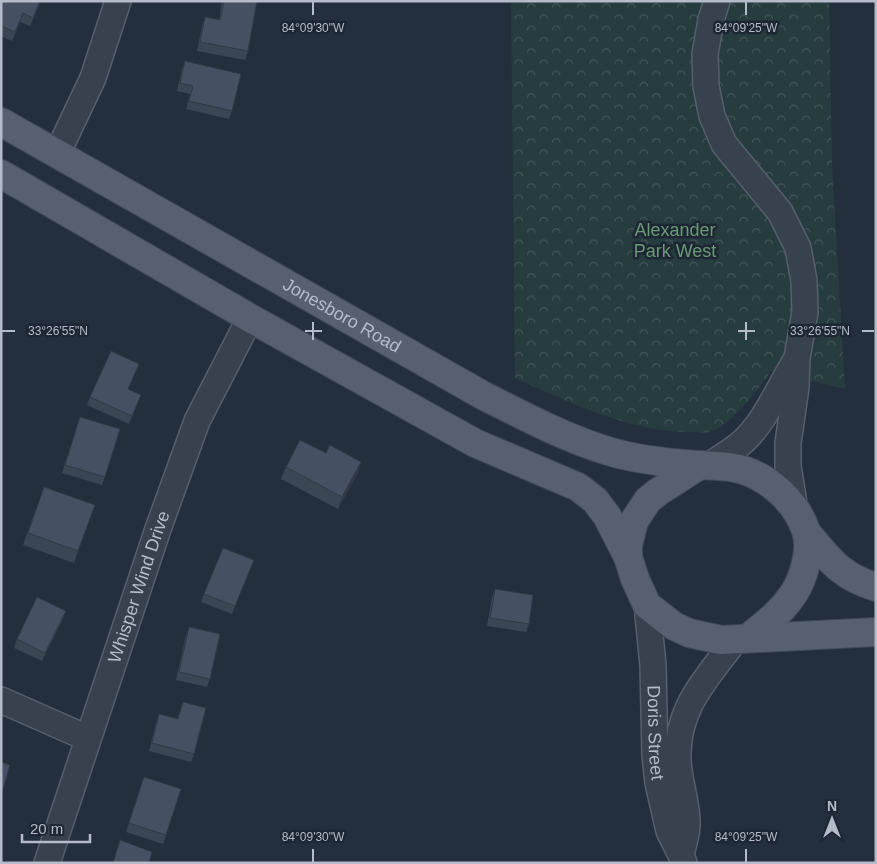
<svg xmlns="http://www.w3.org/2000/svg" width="877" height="864" font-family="Helvetica,sans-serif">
<defs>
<pattern id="park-crowns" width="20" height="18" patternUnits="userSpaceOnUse" patternTransform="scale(1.25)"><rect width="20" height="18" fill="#263c3f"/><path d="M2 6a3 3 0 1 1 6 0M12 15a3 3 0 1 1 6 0" fill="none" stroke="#435659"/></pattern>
</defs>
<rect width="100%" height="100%" fill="#242f3e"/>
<path fill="url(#park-crowns)" d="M511 1H829L832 164 845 389 771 371C760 388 732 423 713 431 708 434 700 432 694 432 632 433 571 403 515 378Z"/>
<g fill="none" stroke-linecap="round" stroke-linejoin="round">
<defs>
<g id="street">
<path d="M717 1 711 20 705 54 706 86 712 116 724 144 780 212 798 248 804 281 805 312 797 358 796 387 788 443V466L795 510"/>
<path d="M57 154 93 78 118 1"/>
<path d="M710 465C720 458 730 452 739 445 765 424 778 388 796 360"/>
<path id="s1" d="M647 605 653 665 655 756 658 783 669 831 681 855 684 863"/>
<path d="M1 700 87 738"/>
<path d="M681 855C683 845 687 835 687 825 688 806 679 781 678 761 676 707 706 680 735 640"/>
<path id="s2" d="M47 863 158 529 197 421 250 318"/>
</g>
<g id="primary">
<path id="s3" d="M1 122 484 396C524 416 565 438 608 451 637 460 668 463 698 465 714 466 728 465 743 470 771 479 797 503 806 531 812 550 804 577 794 593 782 612 765 624 748 638"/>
<path d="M1 174 250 318 475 443 578 487 595 500 607 516 628 557"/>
<path d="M700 465 658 492 648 500 634 521 628 545V557L635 579 647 605 674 626 689 633 721 640 876 632"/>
<path d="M807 533C830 560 840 576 876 587"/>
</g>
</defs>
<use href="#street" stroke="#565f6c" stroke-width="28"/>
<use href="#primary" stroke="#414a57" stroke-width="30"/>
<use href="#street" stroke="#38414e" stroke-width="25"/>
<use href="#primary" stroke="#56606e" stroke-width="28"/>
</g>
<g fill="#3b4654">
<path d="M1 1H41L30 26 20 22 12 41 1 36Z"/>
<path d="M222 1H257L248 51 245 60 197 51 202 26 205 17 219 20Z"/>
<path d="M185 61 232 111 229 119 186 109 190 94 177 91 182 69Z"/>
<path d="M139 364 128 390 141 395 129 424 87 405 90 397Z"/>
<path d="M80 417 105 477 102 485 62 473Z"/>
<path d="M326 453 361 462 357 474 338 509 281 479 286 467Z"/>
<path d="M44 487 95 505 74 563 23 545Z"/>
<path d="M250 569 232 614 201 602 204 594Z"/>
<path d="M495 589 529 624 526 632 487 626 492 597Z"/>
<path d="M63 619 42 661 14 648 17 639Z"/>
<path d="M189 627 210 679 207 687 176 680 186 635Z"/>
<path d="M183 702 194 754 191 762 149 751 156 722 159 714 177 719Z"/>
<path d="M144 777 166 835 163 844 126 832Z"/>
</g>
<g fill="#303945">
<path d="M361 462 357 474 338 509 342 497Z"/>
<path d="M66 611 63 619 42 661 45 653Z"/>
</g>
<g fill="#455162" stroke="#303945">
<path d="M1 1H40L33 18 23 13 15 32 1 26Z"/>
<path d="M224 1H257L248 51 200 42 205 17 220 20Z"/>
<path d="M185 61 241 74 232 111 189 101 193 86 180 83Z"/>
<path d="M111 351 139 364 128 389 141 395 132 416 90 397Z"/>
<path d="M80 417 120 429 105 477 65 465Z"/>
<path d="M300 440 326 453 330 445 361 462 342 497 286 467Z"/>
<path d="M44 487 95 505 78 551 28 533Z"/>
<path d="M223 548 254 560 235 606 204 594Z"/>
<path d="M495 589 533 595 529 624 490 618Z"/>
<path d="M37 597 66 611 45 653 17 639Z"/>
<path d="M189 627 220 634 210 679 179 672Z"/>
<path d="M183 702 206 708 194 754 152 743 159 714 178 719Z"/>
<path d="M1 762 10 765 1 796Z"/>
<path d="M144 777 181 789 166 835 129 823Z"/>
<path d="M120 840 152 852 149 863H113Z"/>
</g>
<path fill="none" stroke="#b4bcc9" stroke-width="2" d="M313 2V15M746 2V15M313 322V340M746 322V340M2 331H15M305 331H322M738 331H755M862 331H874M313 849V862M746 849V862"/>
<g text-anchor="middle" stroke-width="5" stroke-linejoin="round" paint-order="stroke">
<g font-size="18" fill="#6b9a76" stroke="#1d2633">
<text x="675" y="236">Alexander<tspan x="675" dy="21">Park West</tspan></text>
</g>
<g font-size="18" fill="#b4bcc9" stroke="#1d2633">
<text dy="6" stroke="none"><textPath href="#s3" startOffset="392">Jonesboro Road</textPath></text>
<text dy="6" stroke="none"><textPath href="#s2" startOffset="291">Whisper Wind Drive</textPath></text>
<text dy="6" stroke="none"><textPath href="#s1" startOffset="128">Doris Street</textPath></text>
</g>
</g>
<g font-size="12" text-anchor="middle" fill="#b4bcc9" stroke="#1d2633" stroke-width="5" stroke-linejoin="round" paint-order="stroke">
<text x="313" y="32">84°09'30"W</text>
<text x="746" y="32">84°09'25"W</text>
<text x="58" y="335">33°26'55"N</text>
<text x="820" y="335">33°26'55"N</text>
<text x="313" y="841">84°09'30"W</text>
<text x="746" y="841">84°09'25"W</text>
</g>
<rect width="877" height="864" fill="none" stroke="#b4bcc9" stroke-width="5"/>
<g transform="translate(832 819)" stroke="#1d2633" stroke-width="4" paint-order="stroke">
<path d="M0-4L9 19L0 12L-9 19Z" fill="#b4bcc9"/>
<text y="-8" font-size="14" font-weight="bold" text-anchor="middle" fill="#b4bcc9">N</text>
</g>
<path d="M22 834v8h68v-8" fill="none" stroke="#b4bcc9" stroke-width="2.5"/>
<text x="30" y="834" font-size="15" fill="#b4bcc9" stroke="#1d2633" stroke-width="4" paint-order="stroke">20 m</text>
</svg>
